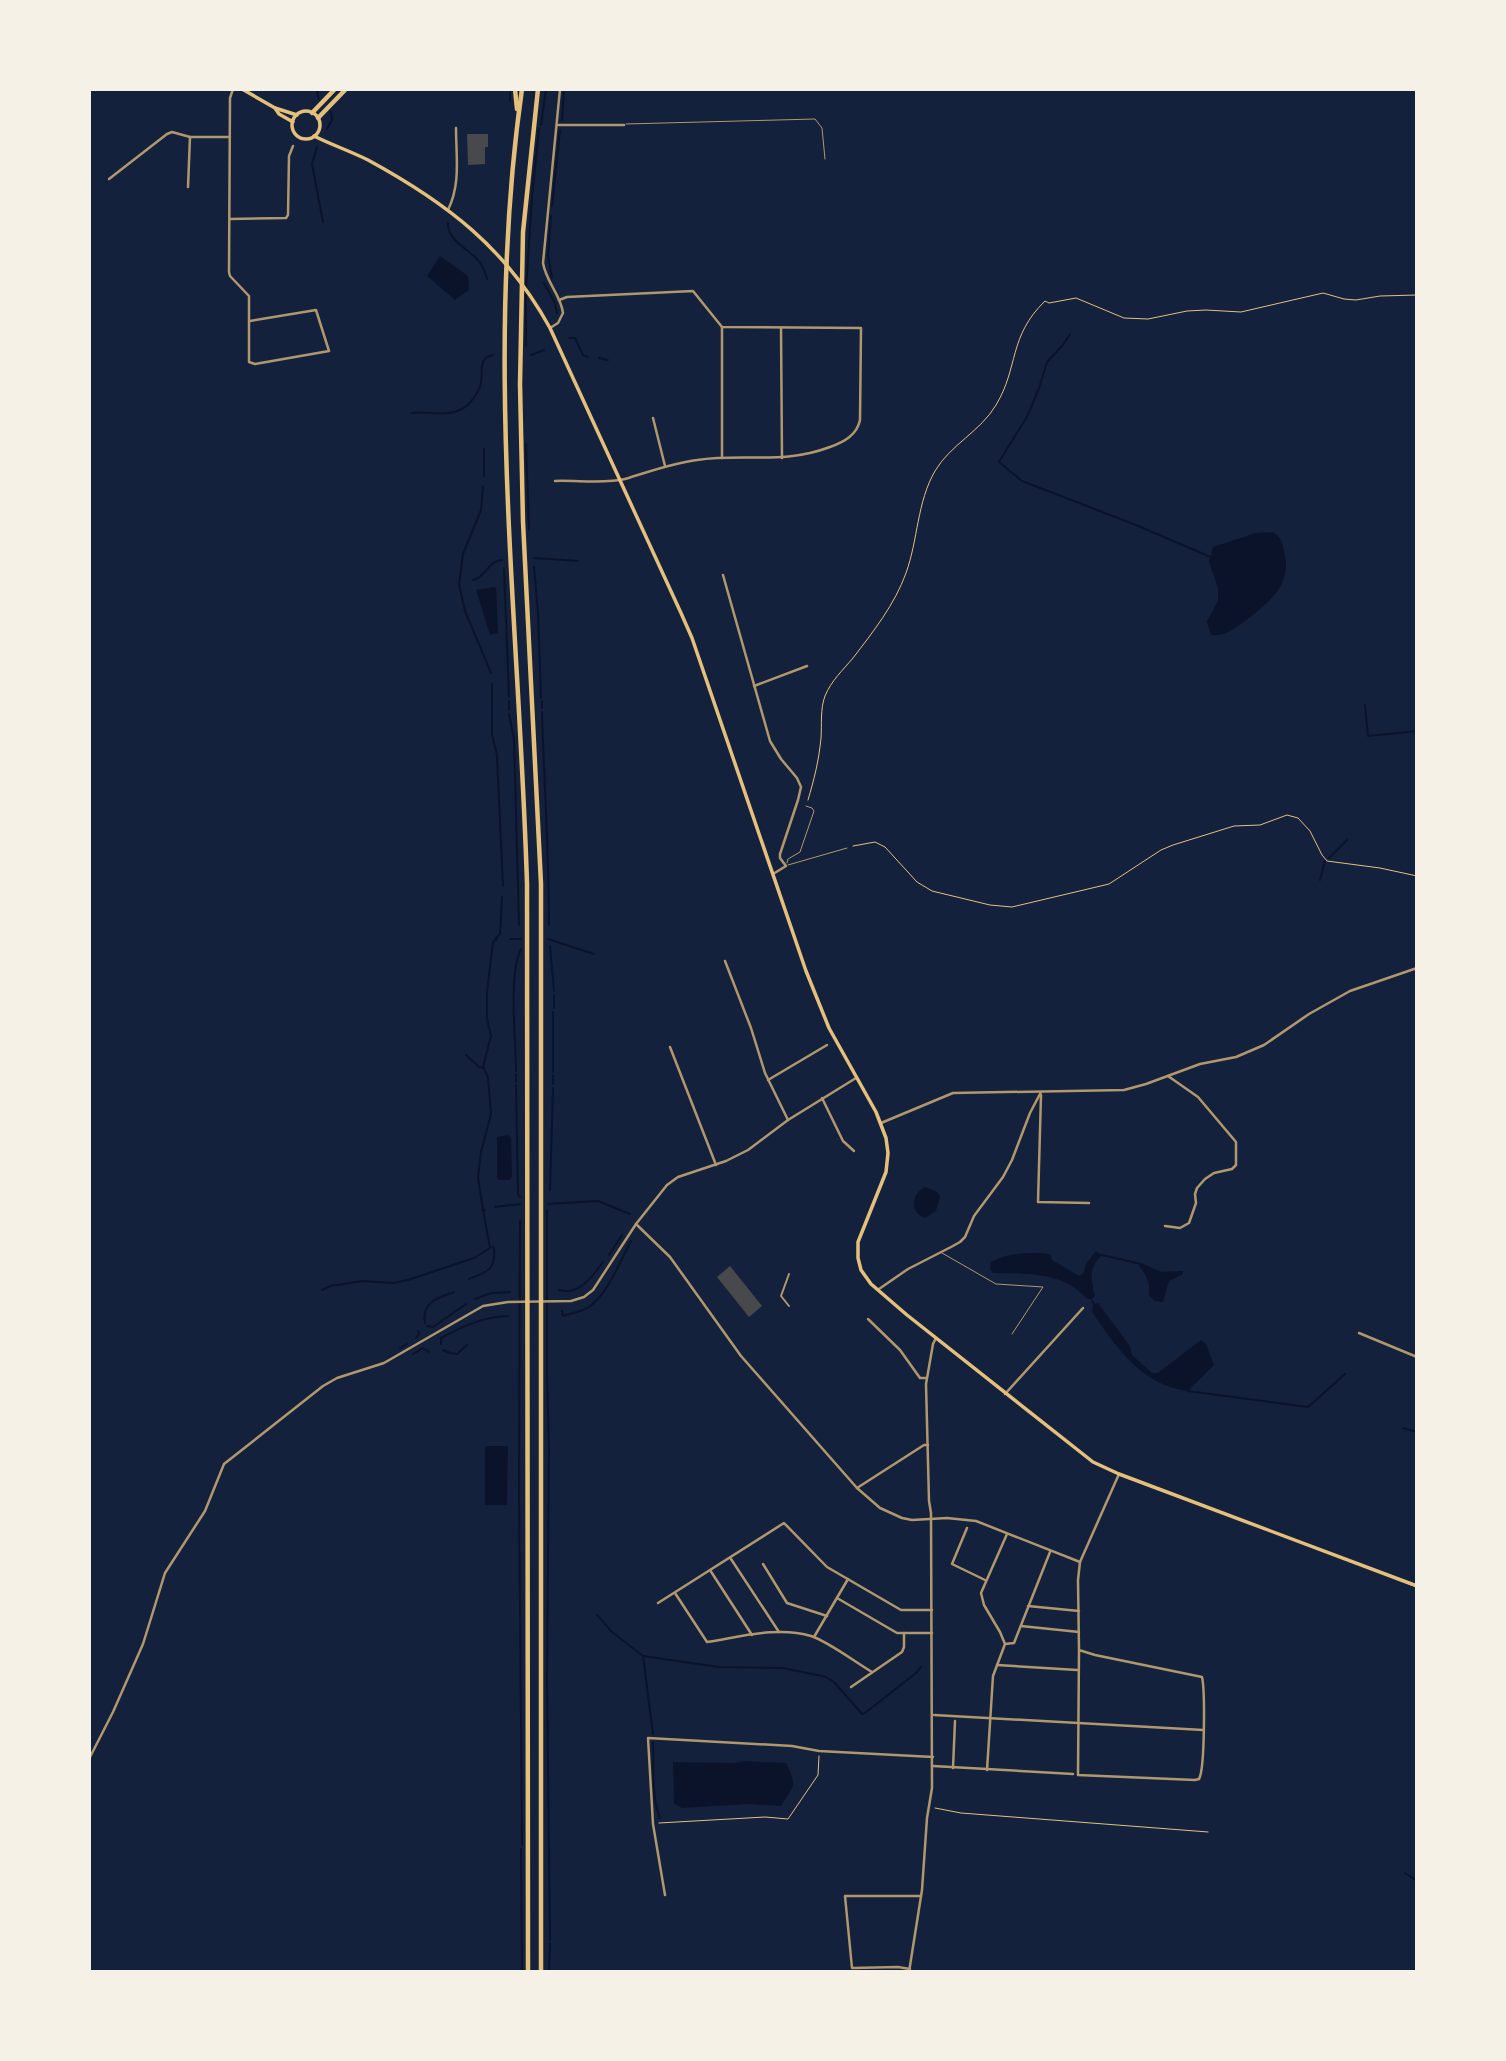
<svg xmlns="http://www.w3.org/2000/svg" width="1506" height="2061" font-family="Merriweather,serif">
<rect width="100%" height="100%" fill="#14213d"/>
<g fill="#0b132b">
<path d="M440 256 468 276 469 290 455 300 427 276Z"/>
<path d="M1273 532C1284 540 1282 543 1285 555 1291 584 1271 601 1249 618 1237 627 1226 637 1211 635L1207 621 1218 601V588L1209 562 1213 547 1256 533Z"/>
<path d="M494 587 496 588 498 633 490 635 476 590Z"/>
<path d="M508 1135 511 1138 512 1177 510 1180H499L497 1177V1137Z"/>
<path d="M925 1187 936 1191 940 1196 936 1211 925 1218C909 1212 911 1194 925 1187Z"/>
<path d="M1096 1251 1102 1255C1088 1268 1091 1279 1095 1296L1092 1299 1095 1304 1098 1303 1130 1346 1132 1355 1152 1373H1158L1201 1340 1206 1344 1214 1365 1188 1391C1142 1386 1116 1347 1092 1312L1093 1305 1091 1299H1087C1063 1271 1027 1274 993 1273L990 1269 991 1262C1008 1252 1031 1252 1050 1254L1052 1260 1079 1276 1083 1274 1086 1264Z"/>
<path d="M1141 1263 1162 1272 1183 1271V1274L1169 1281 1163 1302 1155 1301 1149 1295C1150 1283 1147 1276 1139 1266Z"/>
<path d="M485 1446H508L507 1505H485Z"/>
<path d="M745 1761 786 1763C798 1787 794 1785 781 1806L750 1804 682 1808 674 1804 673 1762 733 1763Z"/>
</g>
<g fill="none" stroke-linecap="round" stroke-linejoin="round">
<g stroke="#0b132b" stroke-width="2">
<path d="M510 89V101"/>
<path d="M319 99 317 92 320 89"/>
<path d="M562 120 564 89"/>
<path d="M541 125 546 89"/>
<path d="M327 129 332 120 331 112"/>
<path d="M317 147 312 164 323 222"/>
<path d="M552 206 560 130"/>
<path d="M551 216 548 255 552 278"/>
<path d="M448 223C447 239 466 248 476 258 482 264 485 271 487 279"/>
<path d="M544 283 555 303 557 313"/>
<path d="M526 289 532 197 539 128"/>
<path d="M1070 334 1063 345 1047 362 1039 388 1028 415 999 462 1022 481 1136 525 1213 558"/>
<path d="M569 338H575L583 355 588 357"/>
<path d="M526 346V294"/>
<path d="M531 355 544 350"/>
<path d="M599 358 608 360"/>
<path d="M412 413C429 411 446 417 462 409 470 405 480 391 481 382 483 370 478 358 493 355"/>
<path d="M526 444 529 530"/>
<path d="M484 476V449"/>
<path d="M483 486 481 510 463 554 459 584 465 611 491 673"/>
<path d="M534 558 578 561"/>
<path d="M534 567 538 613 541 698"/>
<path d="M504 568 509 697"/>
<path d="M473 580C486 577 488 561 502 560"/>
<path d="M492 684V735L497 755 503 886"/>
<path d="M509 701V710"/>
<path d="M542 701V708"/>
<path d="M1365 705 1368 736 1417 731"/>
<path d="M542 712C544 783 549 853 549 925"/>
<path d="M509 714 514 739 519 925"/>
<path d="M1329 858 1347 840"/>
<path d="M1320 880 1325 861"/>
<path d="M495 939 500 934 502 897"/>
<path d="M510 939H521"/>
<path d="M548 939 594 954"/>
<path d="M550 946 554 991"/>
<path d="M554 1008V995"/>
<path d="M466 1055 479 1067 484 1068 488 1078 491 1114 481 1152 478 1177 483 1210H485"/>
<path d="M483 1067 491 1036 487 1019V992L493 942 497 939"/>
<path d="M516 1071C516 1040 508 975 521 949"/>
<path d="M553 1072V1012"/>
<path d="M516 1074V1082"/>
<path d="M553 1075V1084"/>
<path d="M516 1085 518 1195 520 1197"/>
<path d="M550 1190 553 1088"/>
<path d="M548 1204 598 1201 630 1214"/>
<path d="M495 1207 520 1204"/>
<path d="M547 1210V1377L549 1447 547 1678 550 1940"/>
<path d="M520 1220 519 1489 522 1845"/>
<path d="M609 1255 622 1235"/>
<path d="M1102 1255 1141 1264"/>
<path d="M469 1279C487 1272 496 1270 494 1248L492 1247"/>
<path d="M322 1290 330 1286 362 1281 394 1283 408 1280 474 1258 490 1248 483 1210"/>
<path d="M559 1290C579 1296 593 1276 603 1262"/>
<path d="M475 1299 491 1293 510 1292"/>
<path d="M562 1311 563 1316C572 1313 581 1312 589 1307 608 1294 620 1261 631 1241"/>
<path d="M425 1323C421 1302 438 1298 454 1292"/>
<path d="M427 1326 433 1327 466 1304"/>
<path d="M416 1338 419 1334 418 1331"/>
<path d="M441 1344V1338C463 1326 482 1317 508 1316"/>
<path d="M400 1348 407 1344"/>
<path d="M443 1350 450 1353 457 1354 467 1345"/>
<path d="M413 1354 423 1348 429 1352"/>
<path d="M1188 1391 1308 1407 1345 1374"/>
<path d="M1403 1428 1417 1432"/>
<path d="M597 1615 612 1632 643 1656 653 1734"/>
<path d="M643 1656 719 1667 783 1668 826 1677 834 1682 862 1714 865 1713 916 1673 921 1667"/>
<path d="M653 1742C654 1766 651 1796 660 1818"/>
<path d="M521 1849 522 1972"/>
<path d="M1405 1873 1417 1881"/>
<path d="M549 1972 550 1943"/>
</g>
</g>
<g fill="#48494c">
<path d="M467 134H488V147H485V164L468 165Z"/>
<path d="M730 1266 762 1306 749 1317 717 1277Z"/>
</g>
<g fill="none" stroke-linecap="round" stroke-linejoin="round">
<g stroke="#e5c07b" stroke-width="1">
<path d="M808 800C814 780 819 760 821 738 822 725 820 709 825 696 831 681 843 670 853 658 873 632 895 604 906 573 918 540 917 502 935 471 950 445 981 431 996 405 1019 367 1008 337 1045 301L1049 303 1076 298 1124 318 1148 319 1187 311 1206 310 1241 312 1323 293 1344 299 1356 300 1380 296 1417 295"/>
<path d="M853 846 875 842 885 847 917 882 932 891 990 905 1012 907 1109 884 1161 850 1173 845 1234 826 1260 825 1287 815 1298 818 1310 831 1322 855 1327 861 1380 868 1417 876"/>
<path d="M935 1808 961 1813 1208 1832"/>
<path d="M659 1823 765 1817 788 1819 818 1775 819 1756"/>
</g>
<g stroke="#b1986c" stroke-width="1">
<path d="M626 124 815 119 822 128 825 159"/>
<path d="M787 863 788 859 800 852 814 811 812 808 806 806"/>
<path d="M788 865 847 848"/>
<path d="M942 1253 996 1284 1043 1287 1012 1334"/>
</g>
<path stroke="#b1986c" stroke-width="2" d="M789 1274 781 1296 789 1306"/>
<g stroke="#b1986c" stroke-width="2.5">
<path d="M233 89 230 98 229 272 230 276 249 296V362L255 364 329 351 316 310 250 321"/>
<path d="M557 125H624"/>
<path d="M109 179 167 134 172 132 190 137H230"/>
<path d="M188 187 190 137"/>
<path d="M448 210C461 184 456 156 456 128"/>
<path d="M230 219 286 218 288 215 289 156 293 146"/>
<path d="M722 327V458"/>
<path d="M550 328 558 323 563 313C561 295 546 282 543 263L560 89"/>
<path d="M781 328 782 458"/>
<path d="M653 418 665 466"/>
<path d="M555 481C574 480 607 484 625 479 649 472 672 463 697 460 745 453 782 465 830 447 844 442 857 435 860 420L861 328 722 327 693 291 567 297 559 300"/>
<path d="M723 575 770 741 781 759 797 778 801 787 798 800 780 854V858L786 866 773 874"/>
<path d="M754 686 807 666"/>
<path d="M725 961 751 1028 765 1073 788 1120"/>
<path d="M670 1047 716 1165"/>
<path d="M768 1080 827 1045"/>
<path d="M1041 1095 1038 1202 1089 1203"/>
<path d="M822 1098 843 1141 854 1151"/>
<path d="M881 1123 953 1093 1124 1090 1146 1084 1200 1064 1236 1057 1264 1045 1309 1014 1350 991 1417 968"/>
<path d="M636 1224 670 1257 741 1356 857 1488 880 1508 902 1518 912 1520 947 1518 976 1521 1080 1562"/>
<path d="M1165 1226 1180 1228 1189 1223 1196 1203 1195 1194 1197 1188 1205 1179 1214 1173 1232 1169 1236 1165V1142L1198 1097 1168 1076"/>
<path d="M879 1289 908 1269 951 1247 960 1242 965 1237 974 1216 1003 1177 1012 1160 1030 1113 1041 1092"/>
<path d="M868 1319 900 1350 920 1378H926"/>
<path d="M1359 1333 1417 1357"/>
<path d="M1005 1394 1083 1308"/>
<path d="M857 1488 924 1445H928"/>
<path d="M967 1528 952 1564 985 1580"/>
<path d="M731 1559 779 1632"/>
<path d="M763 1564 787 1603 827 1616"/>
<path d="M710 1570 752 1635"/>
<path d="M675 1593 707 1642C740 1637 778 1626 811 1636 829 1642 855 1662 872 1672"/>
<path d="M837 1598 897 1633H932"/>
<path d="M658 1603 784 1523 827 1567 901 1610H932"/>
<path d="M1028 1606 1079 1611"/>
<path d="M1021 1626 1079 1632"/>
<path d="M814 1637 848 1579"/>
<path d="M1005 1644 1014 1643 1050 1552"/>
<path d="M1079 1650 1078 1775 1195 1780 1199 1779C1205 1769 1205 1690 1202 1677L1095 1655 1079 1650 1078 1580 1080 1562 1119 1474"/>
<path d="M997 1665 1077 1670"/>
<path d="M851 1687 902 1652 904 1647V1633"/>
<path d="M934 1715 1203 1730"/>
<path d="M89 1759 113 1712 143 1644 165 1573 205 1511 224 1464 323 1386 337 1378 384 1363 483 1306 508 1302 571 1301 584 1297 593 1290 636 1224 667 1185 678 1177 726 1161 748 1150 788 1120 856 1078"/>
<path d="M933 1766 1073 1774"/>
<path d="M953 1768 955 1721"/>
<path d="M987 1770 993 1676 1005 1644 1000 1632 984 1605 981 1593 1007 1534"/>
<path d="M665 1895 653 1824 648 1738 792 1746 819 1751 933 1757"/>
<path d="M910 1969 898 1967 852 1968 845 1896H920"/>
<path d="M909 1972 922 1890 927 1818 932 1788 931 1513 929 1501 926 1384 933 1344 936 1338"/>
</g>
<g stroke="#e5c07b" stroke-width="3.5">
<path d="M242 89 275 108 297 115"/>
<path d="M275 108 279 114 293 122"/>
<circle cx="306" cy="125" r="14"/>
<path d="M314 136C332 145 350 151 368 160 447 203 506 248 550 328L681 613 692 638 806 971 829 1028 876 1112 886 1138 888 1153 886 1172 858 1242V1258L861 1270 871 1284 907 1315 1093 1462 1119 1474 1417 1586"/>
</g>
<g stroke="#e5c07b" stroke-width="4.5">
<path d="M515 89 517 109"/>
<path d="M522 89C484 353 519 620 527 884L528 1972"/>
<path d="M538 89 523 232 520 384 523 522 541 884V1972"/>
<path d="M312 113 335 89"/>
<path d="M318 118 346 89"/>
</g>
</g>
<rect width="1506" height="2061" fill="none" stroke="#f6f1e7" stroke-width="182"/>
</svg>
